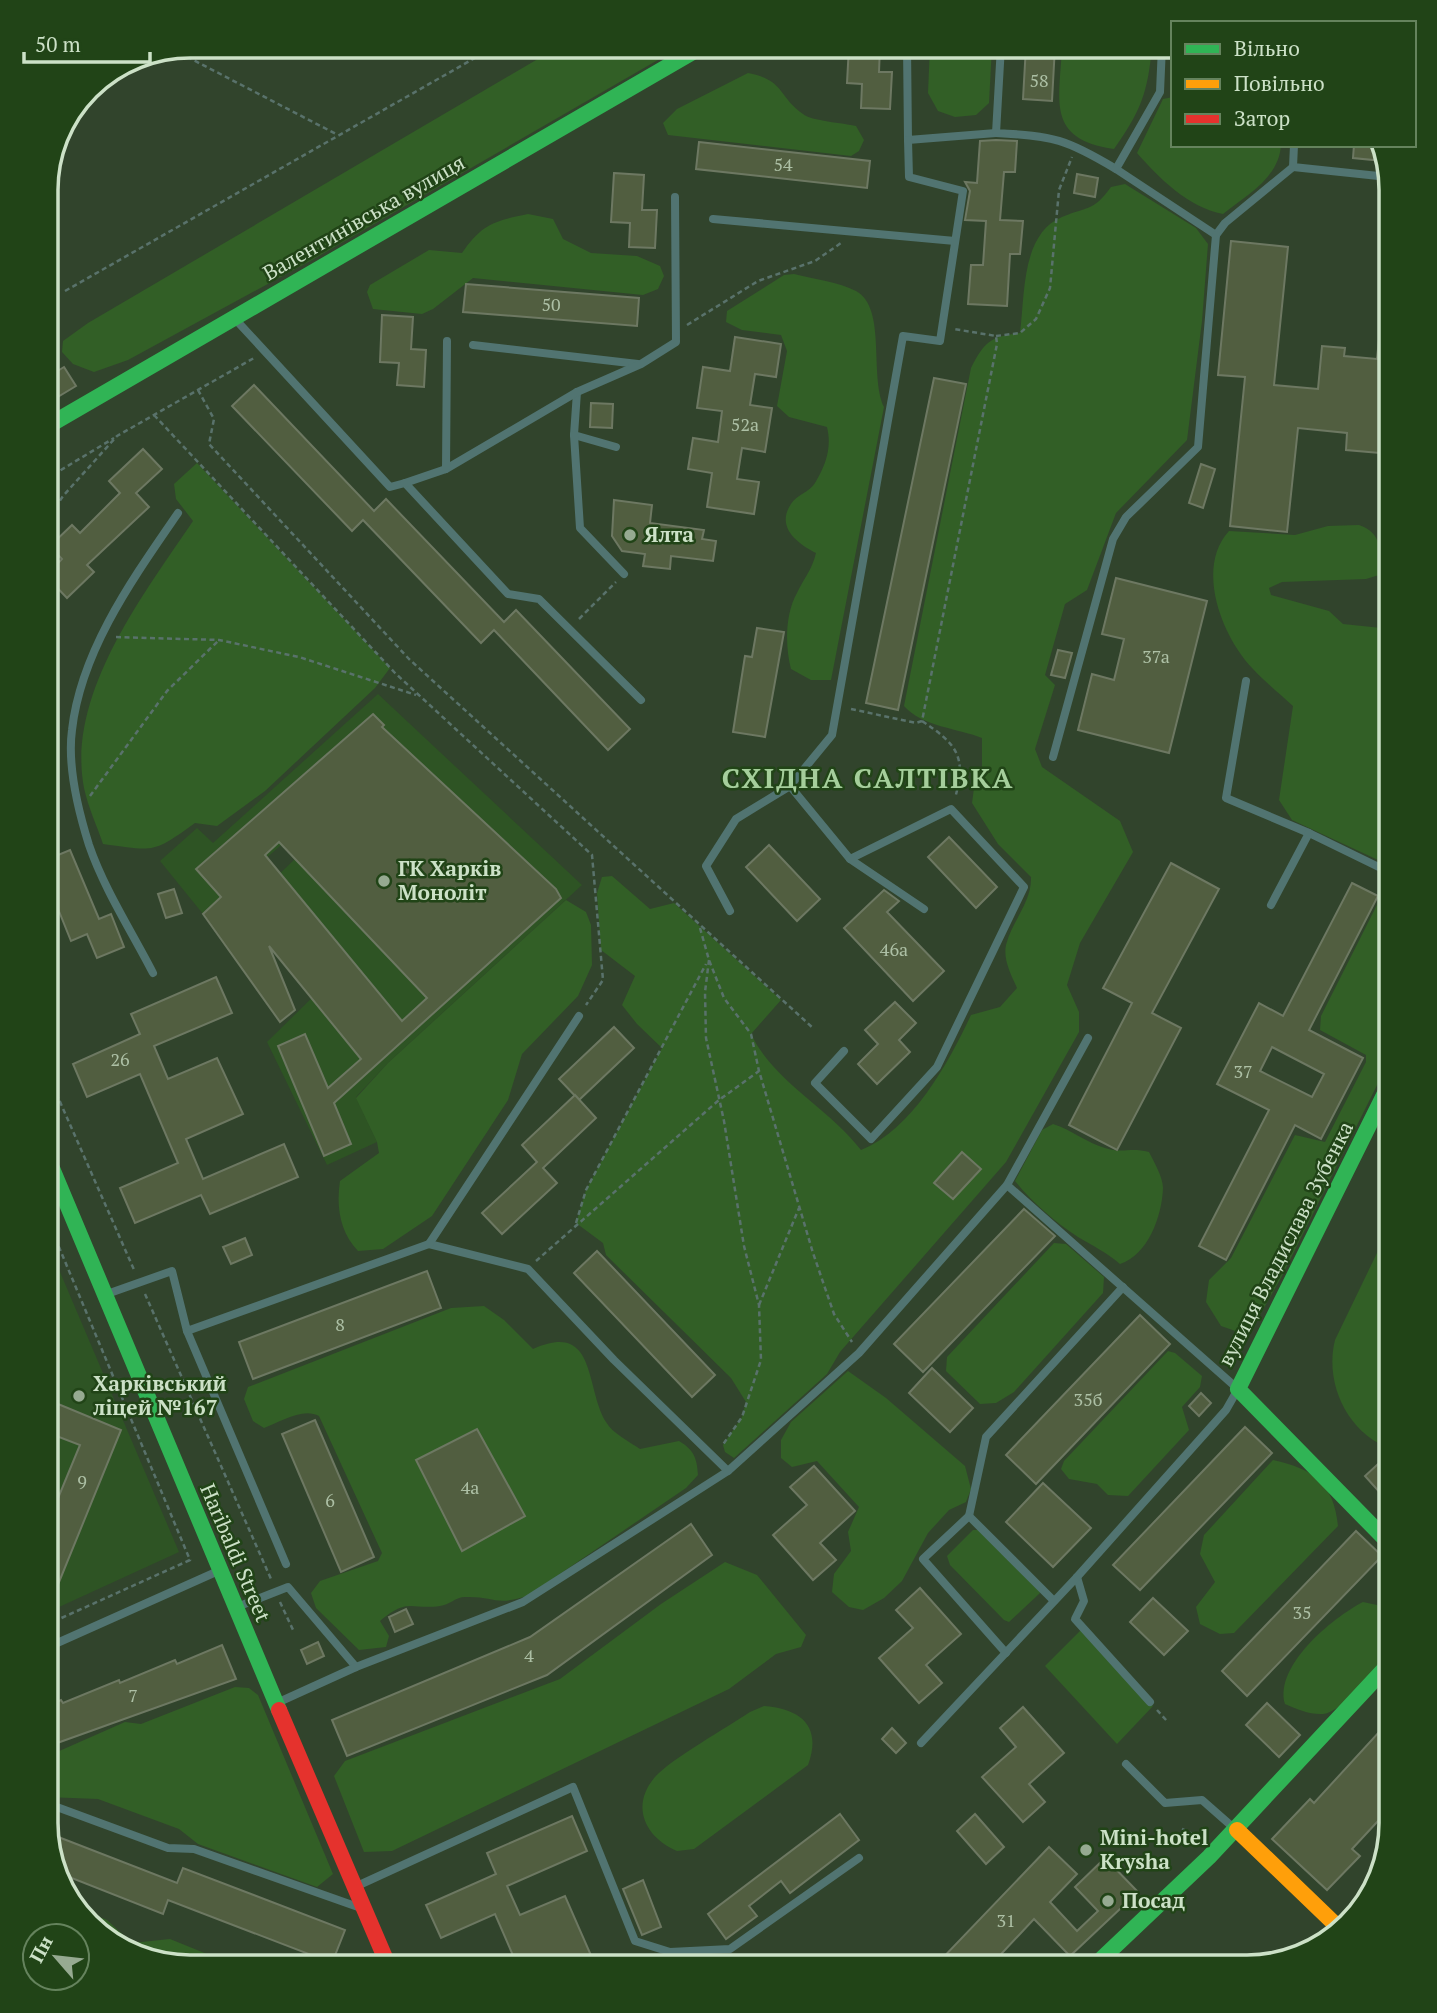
<svg xmlns="http://www.w3.org/2000/svg" width="1437" height="2013" font-family="'PT Serif',serif">
<rect width="100%" height="100%" fill="#31442c"/>
<g fill="#2e5424">
<path d="M378 694 582 885 388 1063 356 1097 377 1142 327 1165 267 1042 321 989 248 904 295 859 419 990 491 920 350 784 203 914 160 861 197 828 213 843Z"/>
<path d="M46 1239 179 1552 46 1613Z"/>
</g>
<g fill="#325f26">
<path d="M560 46H682L310 261 128 360 94 372 73 364 62 352 63 341 88 323Z"/>
<path d="M930 46H992L989 103 976 115 955 117 938 111 928 93Z"/>
<path d="M1062 46H1152C1148 92 1141 111 1114 149 1045 139 1060 100 1062 46Z"/>
<path d="M748 73C785 80 778 97 803 114 811 121 844 123 856 126L864 140 859 151 851 156 668 135 663 123 677 109Z"/>
<path d="M1173 97V145H1281C1279 178 1247 195 1223 214 1188 207 1160 179 1137 153L1163 99Z"/>
<path d="M1125 184 1196 228 1208 244 1202 321 1187 440 1116 513 1087 590 1065 604 1045 675 1055 685 1035 749 1042 767 1120 821 1133 852 1080 943 1067 985 1079 1012V1032L1006 1162 840 1352 827 1374 734 1458 725 1452 723 1445 742 1417 746 1402 731 1378 606 1255 603 1243 576 1223 586 1190 662 1048 637 1024 622 1005 635 976 601 950 597 893 602 877 612 876 650 909 674 903 781 1000 751 1034C774 1082 829 1108 861 1150 912 1130 949 1062 971 1015L1000 1007 1017 988C1011 974 1003 960 1006 945 1012 921 1032 902 1031 877L998 844 972 803 974 788 982 772V738C957 728 923 727 904 706L971 368C985 341 990 337 1020 333 1025 295 1021 234 1062 217 1088 206 1093 212 1111 187Z"/>
<path d="M528 214 553 219 563 239 591 253 637 256 660 266 664 276 658 289 643 295 473 278 433 309 422 314 373 309 367 292 370 285 429 250 462 253C482 224 494 221 528 214Z"/>
<path d="M794 274C813 279 839 282 856 291 887 308 869 375 884 407L831 680H811L791 669C785 646 785 614 797 593 804 578 812 570 816 553 799 544 775 528 791 504 796 495 810 492 815 483 826 465 832 447 827 427L789 417 777 406 787 351 781 335 742 330 726 322 727 311 784 275Z"/>
<path d="M197 463 390 668 375 688 265 791 217 826 195 823C152 854 155 851 103 844 97 826 88 807 84 788 66 694 144 594 193 521L176 499 174 484Z"/>
<path d="M1359 525C1384 534 1380 552 1379 575L1366 579 1282 582 1269 588 1271 595 1329 611 1343 624 1391 629V866L1292 820 1279 800 1293 706C1280 694 1265 682 1253 669 1222 637 1195 568 1229 531L1295 535 1328 526Z"/>
<path d="M1391 885V1057L1281 1278 1257 1320 1244 1334 1221 1326 1206 1302 1209 1280 1231 1258 1295 1135 1325 1142 1366 1062V1055L1320 1030 1321 1016 1384 891Z"/>
<path d="M566 900 586 912 591 925 592 965 578 996 522 1054 508 1100 432 1216 383 1249 358 1251C340 1232 336 1207 340 1181L379 1153 377 1142 356 1098 388 1063Z"/>
<path d="M1053 1124C1072 1130 1087 1143 1105 1148 1123 1154 1129 1147 1149 1152 1154 1162 1163 1177 1163 1188 1162 1216 1148 1255 1120 1264 1106 1252 1093 1246 1078 1237 1055 1222 1032 1202 1015 1181L1042 1130Z"/>
<path d="M1391 1224V1449C1348 1434 1324 1384 1335 1340Z"/>
<path d="M1054 1243 1066 1244 1104 1277 1103 1293 1014 1392 996 1403 980 1404 946 1371 947 1357Z"/>
<path d="M484 1306 504 1320 533 1349C597 1320 585 1388 606 1422 612 1433 630 1442 640 1449L679 1441C694 1450 697 1458 698 1475L686 1488 529 1595C496 1607 495 1596 465 1597 456 1597 449 1605 440 1606 411 1610 408 1597 380 1621L389 1636 386 1647 359 1650 316 1608 311 1593 320 1581 378 1561 382 1553 319 1416C303 1407 280 1422 264 1428L253 1421 244 1399 248 1387 451 1308Z"/>
<path d="M1168 1351 1175 1353 1202 1376 1200 1387 1182 1407 1189 1430 1128 1496 1108 1495 1097 1484 1069 1479 1061 1469 1064 1461Z"/>
<path d="M848 1371 886 1398 965 1466 971 1489 966 1502 949 1510 928 1533 902 1581 884 1598 863 1610 849 1607 832 1592 834 1574 851 1551 848 1532 859 1507 817 1461 792 1467 781 1458V1440L791 1422Z"/>
<path d="M1273 1460C1314 1469 1334 1484 1338 1526L1234 1633 1220 1634 1200 1624 1196 1607 1215 1582 1200 1554 1204 1535Z"/>
<path d="M973 1530H979L1039 1589 1040 1593 1009 1622 1004 1620 950 1565 947 1556Z"/>
<path d="M725 1562 757 1575 806 1635 801 1647 776 1654 729 1689 392 1851 364 1852 334 1776 345 1761 560 1679 661 1604Z"/>
<path d="M1363 1602 1377 1605 1391 1619V1650C1377 1666 1344 1712 1323 1714 1311 1715 1296 1709 1285 1704 1274 1666 1332 1618 1363 1602Z"/>
<path d="M1083 1628 1153 1706 1117 1744 1045 1666Z"/>
<path d="M235 1687 249 1688 258 1695 333 1874 317 1887 198 1844 179 1829 98 1799 46 1797V1751L57 1752 125 1722 141 1724Z"/>
<path d="M764 1706C802 1709 822 1727 808 1765L694 1849 677 1851C645 1837 630 1806 655 1777 671 1759 728 1727 750 1712Z"/>
<path d="M77 1908 107 1920 132 1943 170 1939 239 1967H181L117 1948Z"/>
</g>
<g fill="#515e40" stroke="#6d7862" stroke-width="2" fill-rule="evenodd">
<path d="M849 46H880L879 72H892L890 109 861 108 862 84 847 83Z"/>
<path d="M1026 46H1055L1052 101 1023 99Z"/>
<path d="M996 140 1017 141 1015 172H1004L1000 220 1023 221 1020 254H1010L1007 306 968 304 971 265H983L986 221 965 220 970 191 965 182 977 183 980 141Z"/>
<path d="M699 142 870 161 867 188 696 169Z"/>
<path d="M1354 145H1379L1384 161 1353 158Z"/>
<path d="M614 173 644 175 642 210H657L655 248 629 247 630 223 611 222Z"/>
<path d="M1077 174 1098 178 1095 197 1074 193Z"/>
<path d="M1231 241 1288 247 1274 385 1318 389 1322 346 1345 348 1344 356 1377 359 1382 309H1391V393L1382 392 1379 418 1391 419V454L1346 450 1347 433 1298 428 1287 532 1230 526 1245 377 1218 375Z"/>
<path d="M466 284 639 298 637 326 463 312Z"/>
<path d="M382 315 413 317 411 349 426 350 424 387 397 385 399 363 380 362Z"/>
<path d="M735 337 781 344 776 377 755 374 750 405 772 408 765 452 742 448 737 479 759 482 754 514 707 507 712 473 688 469 693 438 718 442 722 411 697 408 703 367 730 371Z"/>
<path d="M64 367 76 386 46 404V378Z"/>
<path d="M934 378 966 384 898 710 866 703Z"/>
<path d="M254 385 374 511 386 499 504 622 516 610 630 729 608 750 494 630 481 643 363 520 352 531 232 406Z"/>
<path d="M591 403 613 404 612 428 590 427Z"/>
<path d="M143 449 162 469 136 493 149 507 87 565 94 572 67 598 46 576 62 559 50 546 72 525 80 533 120 493 109 481Z"/>
<path d="M1201 464 1215 469 1203 508 1189 503Z"/>
<path d="M614 500 652 505 650 523 704 530 702 539 716 541 713 561 671 556 670 569 643 566 645 554 622 551 612 536Z"/>
<path d="M1116 578 1207 601 1169 753 1078 730 1092 674 1114 680 1124 639 1102 634Z"/>
<path d="M757 628 784 632 765 737 733 732 745 656 752 657Z"/>
<path d="M1058 650 1072 653 1065 678 1051 675Z"/>
<path d="M373 714 384 725 382 727 556 889 561 898 334 1103 351 1144 324 1156 278 1046 305 1034 328 1088 361 1059 269 946 295 1010 280 1022 203 914 221 897 196 869ZM279 842 427 998 402 1021 265 855Z"/>
<path d="M949 837 997 887 976 908 928 857Z"/>
<path d="M769 845 820 899 797 921 746 867Z"/>
<path d="M70 850 99 919 111 914 124 947 97 958 87 934 71 941 46 879V860Z"/>
<path d="M1171 863 1219 889 1152 1013 1181 1028 1117 1150 1069 1125 1132 1003 1103 988Z"/>
<path d="M1352 883 1378 896 1309 1030 1363 1058 1321 1139 1295 1125 1226 1260 1199 1246 1269 1110 1217 1084 1259 1003 1283 1016ZM1272 1047 1324 1074 1312 1097 1260 1071Z"/>
<path d="M174 889 182 913 166 918 158 894Z"/>
<path d="M884 890 899 901 887 912 944 971 913 1001 844 928Z"/>
<path d="M216 977 232 1013 154 1046 168 1079 217 1058 243 1114 186 1139 203 1179 284 1144 298 1177 210 1214 201 1195 135 1223 120 1188 178 1163 140 1074 87 1097 73 1064 140 1034 131 1014Z"/>
<path d="M895 1002 916 1023 899 1040 910 1052 877 1084 858 1064 878 1044 865 1030Z"/>
<path d="M614 1027 634 1048 579 1100 559 1079Z"/>
<path d="M575 1095 596 1118 543 1168 557 1183 502 1234 482 1213 537 1162 522 1145Z"/>
<path d="M962 1152 981 1169 953 1199 934 1183Z"/>
<path d="M1024 1209 1055 1236 923 1372 894 1344Z"/>
<path d="M245 1238 252 1255 231 1264 223 1247Z"/>
<path d="M597 1251 715 1375 692 1397 574 1273Z"/>
<path d="M427 1271 441 1308 253 1379 239 1342Z"/>
<path d="M1140 1315 1170 1344 1036 1484 1006 1455Z"/>
<path d="M932 1368 973 1408 950 1432 909 1393Z"/>
<path d="M1201 1393 1211 1403 1199 1416 1189 1406Z"/>
<path d="M46 1399 121 1430 46 1614V1519L49 1520 80 1445 46 1432Z"/>
<path d="M315 1420 374 1557 341 1572 282 1434Z"/>
<path d="M1245 1427 1272 1453 1140 1590 1113 1565Z"/>
<path d="M477 1429 525 1516 462 1551 416 1460Z"/>
<path d="M1391 1452V1505L1365 1476Z"/>
<path d="M814 1466 855 1511 820 1543 836 1560 813 1580 773 1535 807 1505 790 1487Z"/>
<path d="M1043 1483 1091 1528 1053 1567 1006 1522Z"/>
<path d="M691 1524 712 1555 547 1675 347 1756 332 1720 530 1637Z"/>
<path d="M1356 1531 1382 1556 1247 1696 1222 1671Z"/>
<path d="M920 1588 961 1634 926 1665 942 1683 919 1703 879 1658 913 1628 896 1610Z"/>
<path d="M1153 1598 1188 1631 1164 1655 1130 1622Z"/>
<path d="M406 1609 413 1624 395 1632 389 1617Z"/>
<path d="M318 1642 324 1656 307 1664 301 1650Z"/>
<path d="M222 1645 236 1679 46 1747V1707L61 1700 63 1703 119 1680 120 1683 175 1660 177 1664Z"/>
<path d="M1267 1703 1300 1735 1279 1757 1246 1725Z"/>
<path d="M1023 1707 1064 1753 1029 1784 1045 1802 1023 1822 982 1777 1016 1747 1000 1728Z"/>
<path d="M1391 1719V1807L1352 1849 1360 1856 1327 1890 1272 1839 1310 1799 1314 1803Z"/>
<path d="M892 1728 906 1743 896 1753 882 1739Z"/>
<path d="M840 1814 859 1840 790 1893 781 1881 749 1906 757 1916 726 1939 708 1914Z"/>
<path d="M975 1814 1004 1847 986 1864 957 1831Z"/>
<path d="M572 1816 587 1851 507 1886 520 1915 565 1896 593 1960 577 1967H518L495 1914 441 1938 426 1905 496 1874 487 1853Z"/>
<path d="M48 1833 177 1883 183 1868 345 1930 332 1963 168 1900 163 1914 59 1873Z"/>
<path d="M1049 1847 1077 1874 1050 1902 1077 1931 1098 1911 1075 1887 1105 1858 1138 1892 1070 1956 1034 1919 989 1967H934Z"/>
<path d="M643 1880 661 1927 642 1935 623 1889Z"/>
</g>
<g fill="none" stroke-linecap="round" stroke-linejoin="round">
<g stroke="#59726b" stroke-width="2.5" stroke-dasharray="5 3.5" stroke-linecap="butt">
<path d="M172 49 338 135"/>
<path d="M65 291 496 46"/>
<path d="M687 325 758 281 815 261 841 243"/>
<path d="M996 336 1020 333 1036 319 1050 288 1059 190 1072 157"/>
<path d="M198 390 214 419 209 444 409 659 813 1028"/>
<path d="M154 415 395 673 592 855 603 980 586 1005"/>
<path d="M46 479 114 438"/>
<path d="M46 522 63 496 117 436 254 358"/>
<path d="M579 619 616 582"/>
<path d="M116 637 219 640 299 657 416 695"/>
<path d="M851 709 916 723 922 721 997 344 996 336 954 329"/>
<path d="M922 721C957 744 967 757 955 798"/>
<path d="M90 796 167 691 219 640"/>
<path d="M700 928 709 960 724 998 751 1034 759 1071"/>
<path d="M709 960 705 992 706 1038 724 1121 744 1246 759 1305 761 1360 742 1417 722 1446"/>
<path d="M46 1070 135 1272"/>
<path d="M576 1223 586 1190 706 964"/>
<path d="M536 1261 719 1100 759 1071 813 1253 834 1314 852 1342"/>
<path d="M145 1294 271 1579"/>
<path d="M759 1305 799 1208"/>
<path d="M280 1602 294 1632"/>
<path d="M46 1625 190 1560 46 1216"/>
<path d="M1157 1710 1167 1721"/>
<path d="M1182 1829 1201 1838"/>
</g>
<g stroke="#517471" stroke-width="8">
<path d="M907 46 908 140 996 133"/>
<path d="M1001 46 996 133C1054 136 1066 139 1116 169"/>
<path d="M1162 46 1160 92 1116 169 1216 235 1225 223 1293 167"/>
<path d="M1294 145 1293 167 1388 177"/>
<path d="M713 219 955 241"/>
<path d="M236 320 390 487 405 483 508 594 539 599 641 700"/>
<path d="M473 345 638 364"/>
<path d="M577 392 574 435 616 447"/>
<path d="M574 435 580 528 624 574"/>
<path d="M446 469 577 392 641 364 676 342 675 197"/>
<path d="M405 483 446 469 447 341"/>
<path d="M1246 681 1226 798 1309 833"/>
<path d="M1053 757 1113 539 1126 517 1198 447 1216 235"/>
<path d="M790 786 850 859 951 809 1024 887 937 1067 871 1139 815 1083 844 1051"/>
<path d="M850 859 924 909"/>
<path d="M1271 905 1309 833 1391 873"/>
<path d="M730 911 706 866 736 819 790 786 832 735 903 336 940 341 963 191 909 177 908 140"/>
<path d="M153 973C132 932 104 889 89 845 78 810 67 767 72 730 81 650 134 577 178 513"/>
<path d="M46 997 53 1014"/>
<path d="M429 1244 528 1269 614 1360 728 1471"/>
<path d="M107 1294 172 1271 187 1331 429 1244 579 1016"/>
<path d="M187 1331 286 1564"/>
<path d="M969 1516 986 1437 1123 1287"/>
<path d="M1077 1577 1084 1601 1075 1619 1150 1702"/>
<path d="M237 1607 288 1587 356 1667"/>
<path d="M46 1648 216 1572"/>
<path d="M1006 1653 923 1559 969 1516 1054 1601"/>
<path d="M279 1702 356 1667 523 1602 728 1471 859 1353 1007 1185 1088 1038"/>
<path d="M921 1743 1077 1577 1226 1410 1238 1389 1007 1185"/>
<path d="M1126 1764 1165 1803 1202 1800 1235 1829"/>
<path d="M46 1803 168 1848 194 1849 358 1907"/>
<path d="M357 1886 573 1787 635 1941 670 1952 730 1949 859 1858"/>
</g>
<g stroke="#30b455" stroke-width="16">
<path d="M46 427 703 46"/>
<path d="M1391 1081 1238 1389 1391 1545"/>
<path d="M46 1154 279 1710"/>
<path d="M1093 1967 1209 1857 1391 1662"/>
</g>
<path stroke="#ff9f0a" stroke-width="16" d="M1237 1830 1339 1928"/>
<path stroke="#e5322d" stroke-width="16" d="M279 1710 389 1967"/>
</g>
<g fill="#96aa91" stroke="#214417" stroke-width="2.5">
<circle cx="630" cy="535" r="7"/>
<circle cx="384" cy="881" r="7"/>
<circle cx="79" cy="1396" r="7"/>
<circle cx="1086" cy="1850" r="7"/>
<circle cx="1108" cy="1901" r="7"/>
</g>
<g text-anchor="middle" stroke-width="5" stroke-linejoin="round" paint-order="stroke">
<g font-size="18" fill="#adc0a5">
<text x="1039" y="87">58</text>
<text x="783" y="171">54</text>
<text x="551" y="311">50</text>
<text x="745" y="431">52а</text>
<text x="1156" y="663">37а</text>
<text x="894" y="956">46а</text>
<text x="120" y="1066">26</text>
<text x="1243" y="1078">37</text>
<text x="340" y="1331">8</text>
<text x="1088" y="1406">35б</text>
<text x="82" y="1488">9</text>
<text x="470" y="1494">4а</text>
<text x="330" y="1507">6</text>
<text x="1302" y="1619">35</text>
<text x="529" y="1662">4</text>
<text x="133" y="1702">7</text>
<text x="1006" y="1927">31</text>
</g>
<g font-size="21" fill="#cce1c7" stroke="#214417">
<text transform="translate(364 218) rotate(-30)" y="7">Валентинівська вулиця</text>
<text transform="translate(1286 1244) rotate(-63)" y="7">вулиця Владислава Зубенка</text>
<text transform="translate(235 1553) rotate(67)" y="7">Haribaldi Street</text>
</g>
<g font-size="21" font-weight="bold" fill="#cce1c7" stroke="#214417" text-anchor="start">
<text x="644" y="542">Ялта</text>
<text x="398" y="876">ГК Харків<tspan x="398" dy="24">Моноліт</tspan></text>
<text x="93" y="1391">Харківський<tspan x="93" dy="24">ліцей №167</tspan></text>
<text x="1100" y="1845">Mini-hotel<tspan x="1100" dy="24">Krysha</tspan></text>
<text x="1122" y="1908">Посад</text>
</g>
<g font-size="28" font-weight="bold" letter-spacing="2" fill="#a5ce9b" stroke="#214417">
<text x="868" y="788">СХІДНА САЛТІВКА</text>
</g>
</g>
<path d="M0 0H1437V2013H0ZM190 58H1247A132 132 0 0 1 1379 190V1823A132 132 0 0 1 1247 1955H190A132 132 0 0 1 58 1823V190A132 132 0 0 1 190 58Z" fill="#214417" fill-rule="evenodd"/>
<path fill="none" stroke="#cce1c7" stroke-width="3.5" d="M190 58H1247A132 132 0 0 1 1379 190V1823A132 132 0 0 1 1247 1955H190A132 132 0 0 1 58 1823V190A132 132 0 0 1 190 58Z"/>
<rect x="1171" y="21" width="245" height="126" fill="#214417" stroke="#65835d" stroke-width="2"/>
<rect x="1185" y="44" width="35" height="10" fill="#30b455" stroke="#65835d" stroke-width="2"/>
<text x="1234" y="56" font-size="21" fill="#cce1c7">Вільно</text>
<rect x="1185" y="79" width="35" height="10" fill="#ff9f0a" stroke="#65835d" stroke-width="2"/>
<text x="1234" y="91" font-size="21" fill="#cce1c7">Повільно</text>
<rect x="1185" y="114" width="35" height="10" fill="#e5322d" stroke="#65835d" stroke-width="2"/>
<text x="1234" y="126" font-size="21" fill="#cce1c7">Затор</text>
<g transform="translate(56 1957) rotate(298)"><circle r="33" fill="#214417" stroke="#65835d" stroke-width="2"/>
<path d="M0-5L12 26L0 18L-12 26Z" fill="#96aa91"/>
<text y="-10" font-size="19" font-weight="bold" text-anchor="middle" fill="#cce1c7">Пн</text>
</g>
<path d="M24 52v10h126v-10" fill="none" stroke="#cce1c7" stroke-width="3.5"/>
<text x="35" y="52" font-size="21" fill="#cce1c7" stroke="#214417" stroke-width="5" paint-order="stroke">50 m</text>
</svg>
